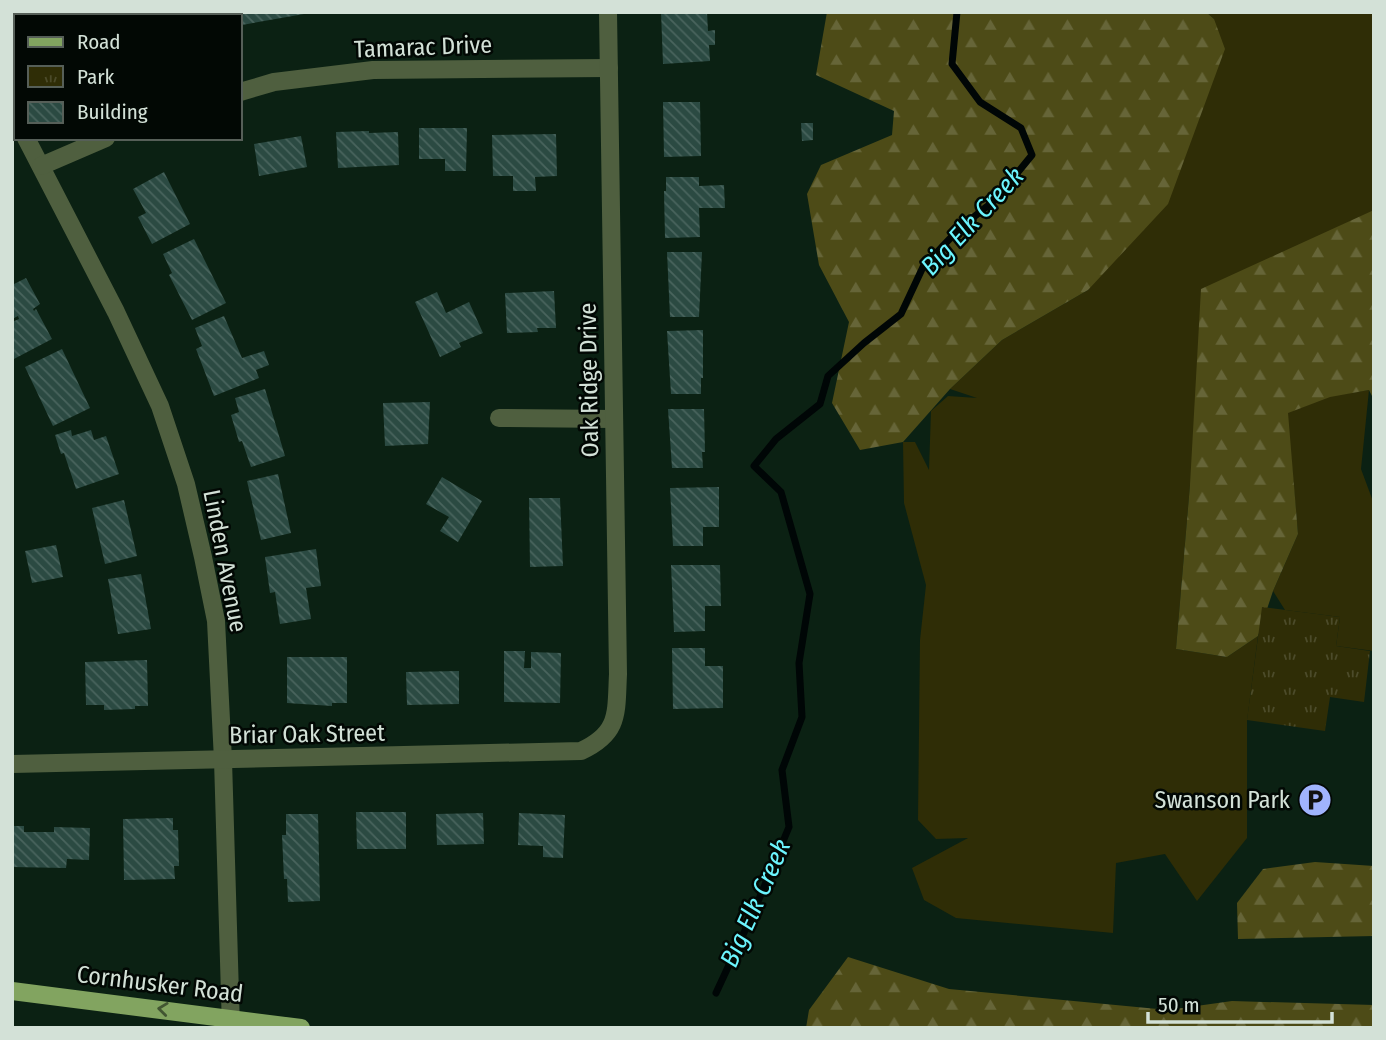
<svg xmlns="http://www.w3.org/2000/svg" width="1386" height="1040" font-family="'Fira Sans Condensed',sans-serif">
<defs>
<pattern id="forest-firs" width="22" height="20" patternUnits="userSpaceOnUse" patternTransform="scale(1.75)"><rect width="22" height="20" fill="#4d4b17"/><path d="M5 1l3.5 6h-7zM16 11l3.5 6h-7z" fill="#666538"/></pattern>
<pattern id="park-tufts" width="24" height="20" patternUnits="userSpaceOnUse" patternTransform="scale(1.75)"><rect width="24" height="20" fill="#2f2d06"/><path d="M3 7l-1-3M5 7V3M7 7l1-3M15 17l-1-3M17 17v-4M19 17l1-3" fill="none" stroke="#4c4b2a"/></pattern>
<pattern id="building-back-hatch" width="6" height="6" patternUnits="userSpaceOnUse" patternTransform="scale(1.75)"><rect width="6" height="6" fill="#2b4a42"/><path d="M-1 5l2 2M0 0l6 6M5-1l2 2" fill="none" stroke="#49645d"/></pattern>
</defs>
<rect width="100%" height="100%" fill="#0b2113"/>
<path fill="#2f2d06" d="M1206 12H1374V238L1330 396 1369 390 1361 469 1374 504V651L1336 646 1340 617 1285 610 1273 591 1298 534 1287 413 1190 485 1176 649 1227 657 1258 636 1247 721V838L1197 901 1165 854 1116 863 1113 933 956 918 924 900 912 868 968 838 936 839 918 820 920 640 926 585 904 503 903 442H915L929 470 931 411 948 396 977 398 950 389 1002 340 1088 290 1214 19Z"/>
<g fill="url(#forest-firs)">
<path d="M827 12H1206L1214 19 1225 49 1168 204 1088 290 1002 340 950 389 903 442 860 450 832 403 849 322 819 265 807 194 821 165 892 135 894 111 816 75Z"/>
<path d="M1374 210V400L1369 390 1330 397 1288 413 1298 534 1273 591 1258 636 1227 657 1176 649 1190 485 1201 289Z"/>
<path d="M1315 862 1374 866V936L1238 939 1237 903 1263 869Z"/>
<path d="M848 957 949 989 1168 1010 1232 1001 1374 1005V1028H806L809 1010Z"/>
</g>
<path fill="url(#park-tufts)" d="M1262 607 1340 617 1336 646 1370 651 1364 702 1330 697 1325 731 1247 720Z"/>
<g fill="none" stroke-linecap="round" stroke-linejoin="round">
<path stroke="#000606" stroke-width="7" d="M716 993 754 911 789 827 782 770 802 717 799 663 810 594 781 492 754 466 776 439 820 404 828 376 864 343 901 314 923 267 960 228 995 200 1032 155 1021 128 980 102 952 64 957 12"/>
</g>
<g fill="url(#building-back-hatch)">
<path d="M167 12H205L206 16H157Z"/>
<path d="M240 12H304V14L242 25Z"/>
<path d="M661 12H707L708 31 715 30V45H709L710 61 663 64Z"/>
<path d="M663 102H700L701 156 664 157Z"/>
<path d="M801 123H813V140L802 141Z"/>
<path d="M419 128H467L466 171H445V159H419Z"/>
<path d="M369 131V133L398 132 399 165 338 168 336 132Z"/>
<path d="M556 134 557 176 535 177 536 191H513V176H493L492 135Z"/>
<path d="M301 136 307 167 259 176 254 144Z"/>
<path d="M164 172 190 224 152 244 138 217 146 213 133 189Z"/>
<path d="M666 177H699V186L724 185 725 208H699L700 237 665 238 664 191H666Z"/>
<path d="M194 239 226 303 192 320 169 275 172 273 163 254Z"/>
<path d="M667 252H702L699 317H670Z"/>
<path d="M26 278 40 304 33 309 34 311 36 309 52 339 12 360V322L19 319 18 316 12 319V285Z"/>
<path d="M554 291 556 328H537L538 332 507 333 505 293Z"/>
<path d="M437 292 446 313 469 302 483 333 459 343 461 347 440 357 415 302Z"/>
<path d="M224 316 242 358 264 351 269 365 256 370 259 378 214 396 196 349 202 346 195 328Z"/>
<path d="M703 330V378H701V394H671L667 331Z"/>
<path d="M62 349 90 408 53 426 25 367Z"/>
<path d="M265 389 285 456 251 467 242 441 239 442 231 415 239 412 235 398Z"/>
<path d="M430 402 428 444 385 446 383 403Z"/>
<path d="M668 409H704L705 452H702L703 468H672Z"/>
<path d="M71 430 72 436 91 430 94 440 106 436 119 474 76 489 64 453 61 454 55 435Z"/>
<path d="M278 474 291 533 261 540 247 481Z"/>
<path d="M442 477 482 501 458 542 440 531 449 517 426 504Z"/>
<path d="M719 487V527H703V546H673L670 488Z"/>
<path d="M529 498H560L563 566 530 567Z"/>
<path d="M124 500 137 556 105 564 92 508Z"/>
<path d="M56 545 63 577 32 583 25 551Z"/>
<path d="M316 549 321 586 306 588 311 619 280 624 275 592 270 593 265 557Z"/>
<path d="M671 565H720L721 606H705V631L674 632Z"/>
<path d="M141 574 151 629 118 634 108 579Z"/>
<path d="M672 648H705V666H723V708L673 709Z"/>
<path d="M504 651H525L524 668H531V652L561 653 560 703 504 702Z"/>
<path d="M287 657H347V703H332V706L287 703Z"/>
<path d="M147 660 148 706H135V709L104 710V705H86L85 662Z"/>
<path d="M459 671V704L407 705 406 672Z"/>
<path d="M356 812H406V849H357Z"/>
<path d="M483 813 484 844 437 845 436 814Z"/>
<path d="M519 813 565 815 563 858 543 857V846L518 845Z"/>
<path d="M286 814H318L320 901 288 902 287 879H284L282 835H286Z"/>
<path d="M173 818V830H178L179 866H174L175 879 124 880 123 819Z"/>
<path d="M12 826H24V832H54V827L90 828 89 860 67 859 66 868 12 867Z"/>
</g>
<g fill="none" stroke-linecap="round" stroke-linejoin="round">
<g stroke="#4f5f3f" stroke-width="18">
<path d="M240 92 274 82 373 70 609 68"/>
<path d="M12 114 16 121"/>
<path d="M26 138 116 312 160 406 186 484 203 557 216 621 223 760 231 1028"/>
<path d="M41 166 106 138"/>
<path d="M499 418 614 419"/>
<path d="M12 764 581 751C620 733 616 713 618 674L608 12"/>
</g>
<path stroke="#82a460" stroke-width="18" d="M12 991 301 1028"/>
</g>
<defs><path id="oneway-chevron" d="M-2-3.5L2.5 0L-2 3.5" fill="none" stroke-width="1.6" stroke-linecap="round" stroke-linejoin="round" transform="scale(1.75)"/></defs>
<use stroke="#425632" href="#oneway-chevron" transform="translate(163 1009) rotate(-173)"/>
<defs>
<symbol id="parking-disc" viewBox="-11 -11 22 22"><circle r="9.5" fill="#a0b3fd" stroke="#020804"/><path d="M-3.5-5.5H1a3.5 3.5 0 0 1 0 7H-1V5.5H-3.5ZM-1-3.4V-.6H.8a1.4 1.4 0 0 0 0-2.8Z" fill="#111"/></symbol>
</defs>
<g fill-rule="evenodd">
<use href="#parking-disc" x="1296" y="781" width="38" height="38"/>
</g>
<g text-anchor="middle" stroke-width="5" stroke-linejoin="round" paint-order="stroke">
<g font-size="24" fill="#d3e1d7" stroke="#020804">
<text transform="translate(423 47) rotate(-2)" y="8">Tamarac Drive</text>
<text transform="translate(589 380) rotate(-91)" y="8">Oak Ridge Drive</text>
<text transform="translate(225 561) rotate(79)" y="8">Linden Avenue</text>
<text transform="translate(307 734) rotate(-1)" y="8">Briar Oak Street</text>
<text transform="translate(160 984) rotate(7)" y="8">Cornhusker Road</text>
</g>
<g font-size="24" fill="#d3e1d7" stroke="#020804" text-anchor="end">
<text x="1290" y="808">Swanson Park</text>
</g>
<g font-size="26" font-style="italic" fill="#6cf5fe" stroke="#020804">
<text transform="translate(972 221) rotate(-47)" y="9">Big Elk Creek</text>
<text transform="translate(755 903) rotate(-66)" y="9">Big Elk Creek</text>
</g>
</g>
<rect width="1386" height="1040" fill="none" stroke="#d3e1d7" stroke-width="28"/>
<rect x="14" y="14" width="228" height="126" fill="#020804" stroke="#565f58" stroke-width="2"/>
<rect x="28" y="37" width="35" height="10" fill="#82a460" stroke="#565f58" stroke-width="2"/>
<text x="77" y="49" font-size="21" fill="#d3e1d7">Road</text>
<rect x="28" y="66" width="35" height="21" fill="url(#park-tufts)" stroke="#565f58" stroke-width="2"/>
<text x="77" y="84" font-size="21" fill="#d3e1d7">Park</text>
<rect x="28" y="102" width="35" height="21" fill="url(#building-back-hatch)" stroke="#565f58" stroke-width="2"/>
<text x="77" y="119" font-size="21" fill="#d3e1d7">Building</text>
<path d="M1148 1012v10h184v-10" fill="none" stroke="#d3e1d7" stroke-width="3.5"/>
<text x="1158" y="1012" font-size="21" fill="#d3e1d7" stroke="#020804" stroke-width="5" paint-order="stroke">50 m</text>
</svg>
